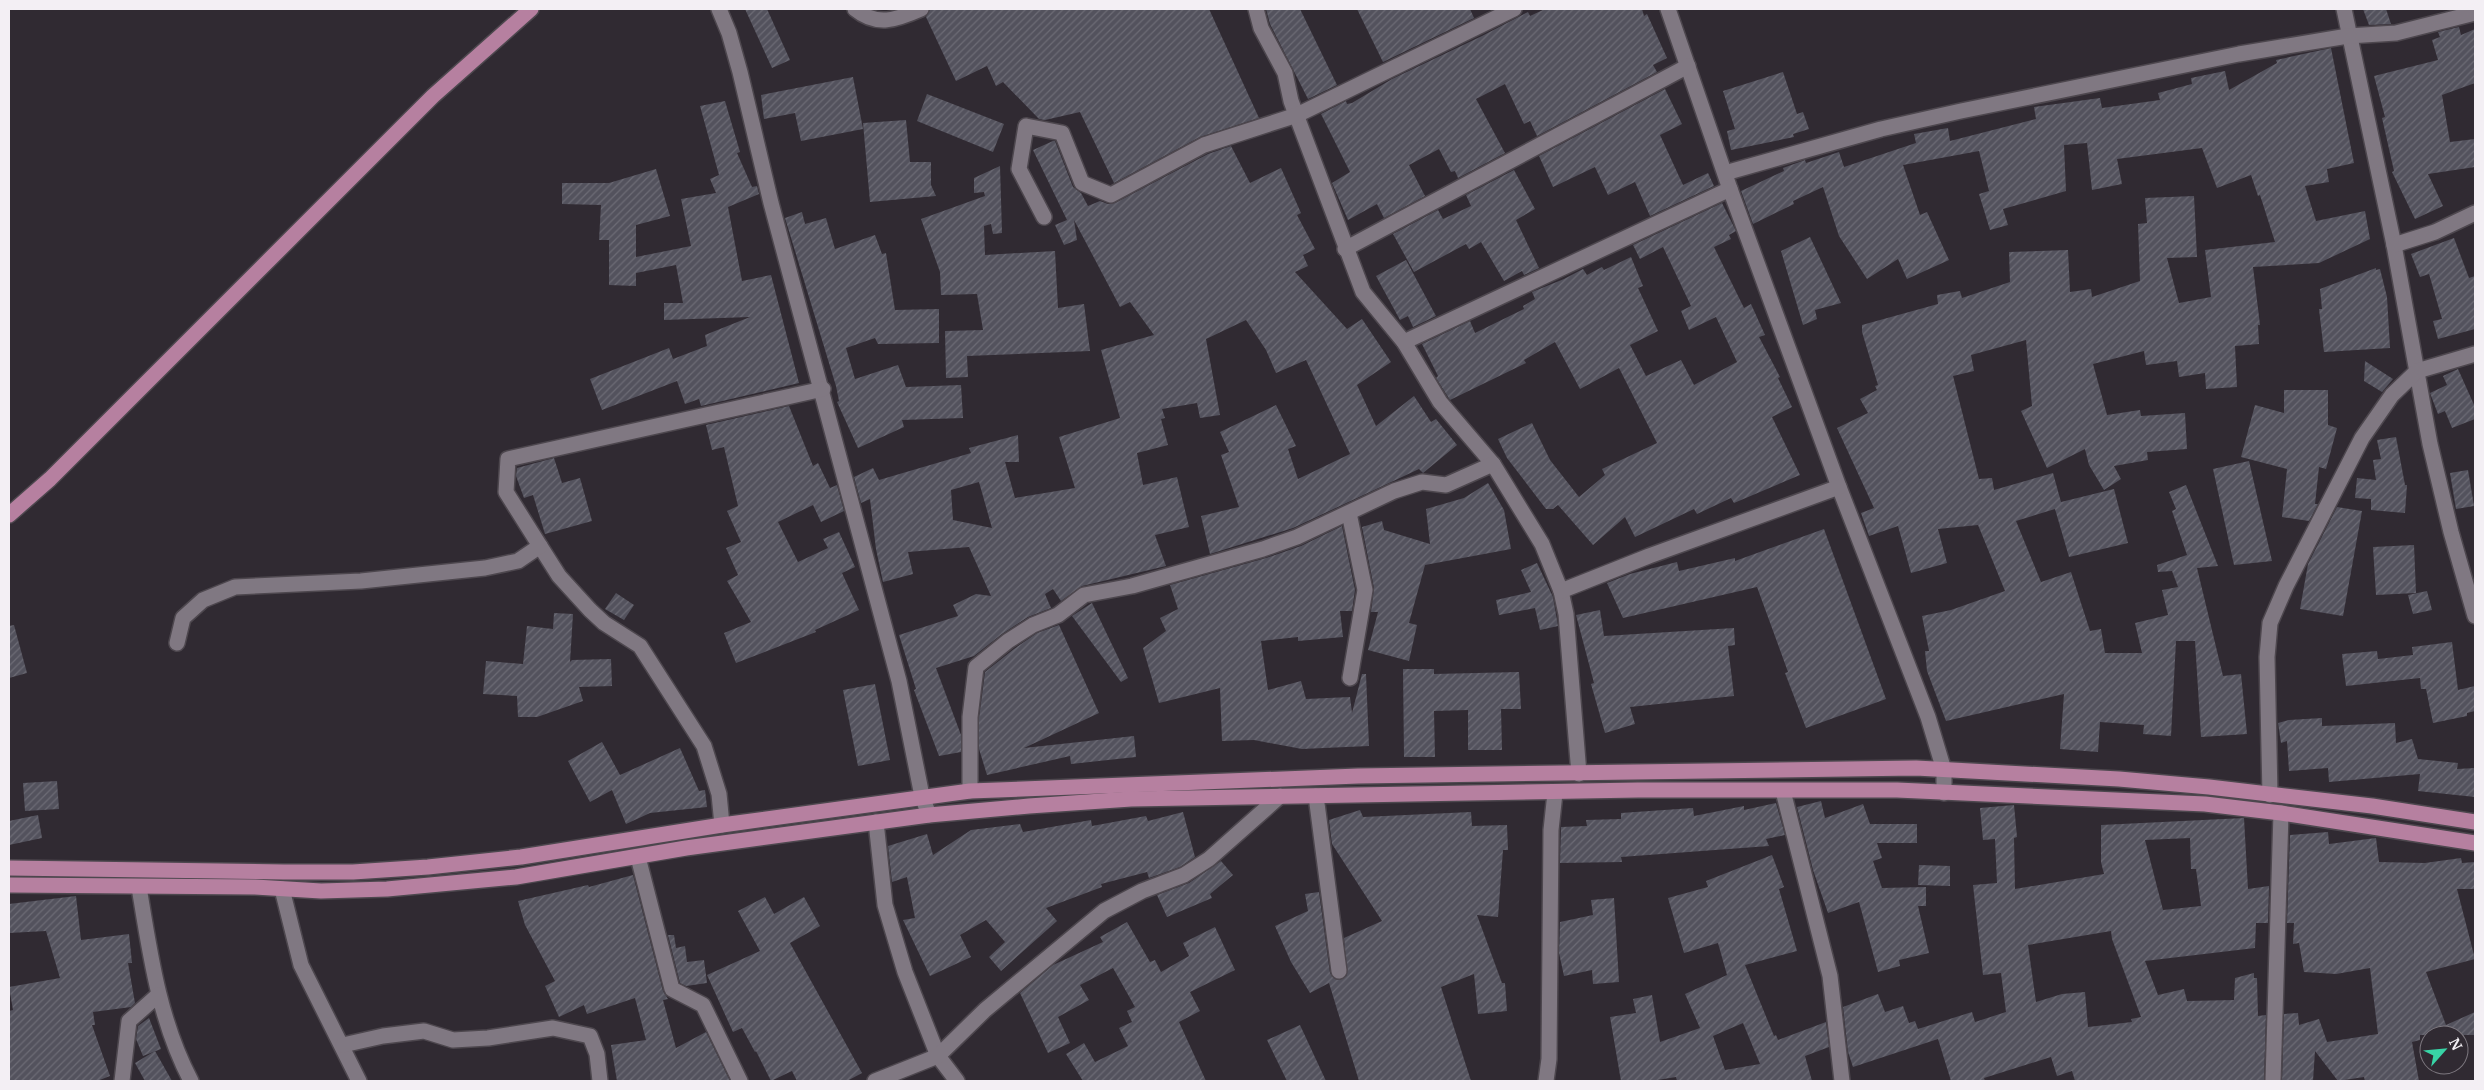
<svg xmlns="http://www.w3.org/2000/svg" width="2484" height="1090" font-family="Merriweather,serif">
<defs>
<pattern id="building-hatch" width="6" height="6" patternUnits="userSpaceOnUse" patternTransform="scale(1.25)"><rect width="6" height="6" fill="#53525d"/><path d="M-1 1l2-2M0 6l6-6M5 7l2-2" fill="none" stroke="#6c6b75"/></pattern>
</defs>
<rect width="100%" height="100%" fill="#302a32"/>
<g fill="url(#building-hatch)" fill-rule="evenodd">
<path d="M745 9H767L790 60 772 68Z"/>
<path d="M930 9H1209L1259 118 1200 137 1114 183 1080 112 1045 120 1039 119 1003 82 996 86 987 66 956 81 926 17Z"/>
<path d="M1266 9H1300L1337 85 1308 99 1270 24Z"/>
<path d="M1357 9H1470L1474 18 1383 62Z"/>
<path d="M1545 9H1642L1644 16 1647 14 1667 58 1653 65 1657 72 1537 136 1530 121 1524 124 1505 84 1476 99 1505 153 1458 178 1455 171 1451 172 1439 149 1409 165 1425 196 1384 218 1377 204 1348 220 1332 183 1350 172 1321 114 1346 101 1347 104 1352 103 1392 79 1482 36 1528 12 1530 16Z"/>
<path d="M2363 9H2386L2391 24 2369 25Z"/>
<path d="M2459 27 2461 35 2475 29V83L2442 95 2450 142 2475 139V167L2428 174 2443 206 2415 219 2392 172 2394 171 2382 118 2385 117 2374 76 2438 60 2432 40 2440 37 2438 32Z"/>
<path d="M2331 48 2354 163 2327 169 2329 182 2305 186 2316 221 2365 211 2370 239 2319 263 2253 267 2260 325H2258L2259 344 2235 346 2237 387 2206 389 2205 373 2179 377 2177 361 2146 365 2144 351 2093 364 2107 415 2140 410 2141 416 2185 413 2187 449 2147 452 2148 460 2114 466 2121 479 2104 490 2089 465 2085 449 2047 468 2021 411 2032 406 2026 340 1971 355 1974 371 1953 376 1979 479 1992 478 1994 490 2053 473 2061 502 2114 489 2128 543 2069 557 2055 509 2016 521 2041 582 2071 572 2090 631 2101 629 2105 653H2142L2135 623 2168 615 2162 590 2178 587 2172 571 2158 572 2157 565 2187 555 2172 511 2176 509 2169 492 2186 485 2218 566 2197 568 2223 676 2241 674 2247 734 2201 737 2195 641H2176L2171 736 2143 734 2144 725 2100 722 2098 752 2060 749 2064 694 1946 721 1927 671 1925 651H1929L1922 616 1951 610 2005 591 1978 525 1938 529 1947 563 1911 573 1898 526 1869 536 1861 513 1874 508 1837 428 1868 413 1860 399 1877 390 1875 386 1878 385 1862 332V325L1938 304 1937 295 1960 291 1962 298 2010 282 2009 252 2068 250 2070 292 2091 289 2092 297 2140 281 2138 224 2147 223 2145 198 2194 196 2197 257 2167 258 2179 303 2211 297 2205 250 2275 242 2260 195 2258 196 2251 175 2217 188 2202 148 2117 159 2122 184 2092 190 2087 143 2064 145 2066 191 2003 209 2008 225 1990 230 1979 194 1989 191 1979 151 1903 165 1920 215 1927 212 1949 260 1907 279 1898 259 1867 279 1839 236 1823 187 1793 201 1794 204 1753 224 1741 191 1784 171 1783 168 1805 160 1806 163 1839 152 1844 167 1916 143 1914 134 1948 128 1950 141 2036 119 2034 107 2100 98 2102 108 2160 100 2158 93 2192 84 2191 78 2225 71 2229 90 2277 63 2276 60Z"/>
<path d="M1783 72 1797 114 1803 112 1809 129 1793 134 1794 137 1731 150 1727 131 1735 129 1723 91Z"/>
<path d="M853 77 863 129 801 141 795 113 764 119 761 95Z"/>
<path d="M1665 89 1682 124 1660 135 1683 185 1708 173 1714 186 1650 216 1635 182 1608 195 1595 167 1553 187 1539 156Z"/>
<path d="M927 94 1004 124 993 152 917 121Z"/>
<path d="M725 101 740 152 737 153 752 187 757 186 759 194 728 207 742 281 771 275 799 383 701 406 699 399 685 404 677 381 602 410 590 379 669 348 673 359 707 346 705 335 750 317 664 320V303H683L676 265 636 273V286L609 285V240H599L601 205 562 204V183H609L656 169 670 216 636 225V257L691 246 681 199 716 193 710 179 719 175 700 106Z"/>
<path d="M906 120 910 162H931V185L936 196 870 202 863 123Z"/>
<path d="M1053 141H1055L1073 187 1081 193 1088 206 1100 201 1108 204 1115 203 1208 154 1231 146 1250 183 1281 168 1301 213 1297 215 1315 249 1303 255 1308 266 1295 272 1347 329 1362 319 1391 362 1357 385 1376 426 1414 396 1431 422 1436 419 1457 445 1423 473 1419 469 1293 528 1210 554 1201 516 1239 507 1221 455 1229 452 1220 432 1276 405 1296 446 1288 449 1298 479 1350 454 1306 360 1276 373 1266 350 1246 320 1206 339 1220 415 1200 418 1197 403 1162 409 1165 418 1161 419 1168 445 1137 453 1143 485 1177 477 1189 527 1155 535 1166 566 1082 586 1061 601 1053 589 1045 594 1051 608 1028 617 1002 634 974 656 936 668 961 735V752L939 756 914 690 916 689 899 635 958 616 953 605 976 594 991 596 969 547 908 552 913 574 883 582 876 549 870 499 861 503 854 477 873 468 879 480 971 453 969 448 1018 435 1019 462H1005L1015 498 1075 488 1059 437 1120 418 1101 350 1154 335 1130 302 1120 307 1074 220 1077 240 1064 245 1055 225 1067 220 1033 150ZM979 482 992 528 953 520 951 490Z"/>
<path d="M1000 166 1002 233 993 234 991 224 984 226 985 255 1055 251 1058 308 1084 304 1090 351 967 356 968 377 946 378 945 331 983 330 977 294 941 295 940 272 921 219 985 196 984 192 974 193V178Z"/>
<path d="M1514 170 1535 209 1516 220 1539 268 1524 275 1522 271 1504 281 1481 242 1469 249 1466 244 1414 272 1393 234 1438 210 1443 219 1471 206 1466 195Z"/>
<path d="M1722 203 1736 231 1729 235 1731 239 1714 247 1744 308 1751 304 1765 335 1759 337 1780 377 1778 378 1792 407 1772 417 1800 475 1734 503 1731 498 1697 514 1694 509 1635 537 1625 517 1593 545 1558 505 1553 509H1546L1507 458 1498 439 1532 423 1550 460 1579 497 1605 475 1602 469 1657 443 1619 368 1580 389 1555 342 1524 360 1526 363 1450 400 1436 378 1438 376 1422 344 1470 321 1475 333 1524 309 1523 306 1535 299 1532 292 1564 279 1583 269 1587 275 1602 267 1604 270 1631 257 1643 286 1638 288 1658 331 1630 345 1646 376 1681 360 1694 385 1737 362 1716 317 1689 330 1681 311 1691 306 1663 247 1640 259 1633 245Z"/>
<path d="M802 212 805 224 826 218 835 249 875 235 882 254 886 253 895 310 939 309V343L878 344 875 338 846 348 855 379 898 365 906 387 961 385 963 418 902 420 904 427 858 448 837 402 839 401 836 386 785 218Z"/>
<path d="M1810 237 1841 303 1815 310 1817 319 1803 325 1781 251Z"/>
<path d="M2454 238 2469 278 2475 276V329L2438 339 2433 321 2442 319 2429 274 2420 277 2411 254Z"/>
<path d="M1406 260 1436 316 1413 327 1408 316 1400 320 1376 276Z"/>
<path d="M2376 268V270L2380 269 2387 297 2390 348 2324 352 2319 309H2322L2320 289Z"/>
<path d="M2365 361 2393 379 2382 392 2364 381Z"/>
<path d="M2458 369 2475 407V419L2452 428 2445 411 2438 414 2430 393 2447 385 2443 376Z"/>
<path d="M2284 390H2328V425L2337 428 2326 469 2319 467 2315 504H2318L2309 521 2282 517 2287 469 2241 457 2255 405 2284 413Z"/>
<path d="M789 406 813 466 818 463 830 488 837 485 844 511 821 522 813 505 778 522 798 562 828 548 823 539 839 532 855 567 842 573 859 610 815 630 816 632 736 663 724 633 751 622 727 581 738 575 726 548 741 542 727 511 738 506 724 447 712 450 706 425Z"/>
<path d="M2396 437 2405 485H2407L2405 513 2371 510V499L2355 498 2357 478 2376 480 2373 460 2381 459 2377 440Z"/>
<path d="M554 458 562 483 580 478 592 521 545 534 533 495 524 498 516 476 517 468Z"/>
<path d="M2249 461 2272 561 2234 565 2213 469Z"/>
<path d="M2468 470 2474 506 2456 509 2450 473Z"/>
<path d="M1488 483 1504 510 1511 549 1425 565 1409 623 1417 625 1409 661 1368 650 1378 612H1371L1374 588 1362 527 1382 521 1384 530 1430 544 1426 509 1464 498Z"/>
<path d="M2337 507 2362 511 2343 616 2300 609 2308 564Z"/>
<path d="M1342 526 1355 590 1352 611H1340L1343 637 1298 641V637L1261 641 1268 690 1301 681 1306 699 1350 697 1352 713 1362 674H1366L1369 746 1302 749 1254 740 1222 741 1220 688 1159 703 1143 648 1166 631 1160 618 1178 609 1170 585 1266 558 1301 546Z"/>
<path d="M1824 529 1886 699 1806 728 1785 673 1788 672 1757 587 1623 618 1607 583 1630 574 1677 562 1679 571 1735 558V561Z"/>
<path d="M2414 545 2416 593 2376 595 2373 547Z"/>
<path d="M1537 563 1553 597 1558 626 1540 630 1535 608 1499 615 1496 600 1531 592 1521 570Z"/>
<path d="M2427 591 2432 610 2413 614 2408 595Z"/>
<path d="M616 593 634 605 624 620 605 609Z"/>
<path d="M1092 603 1128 678 1121 682 1072 616Z"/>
<path d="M1600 610 1604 636 1734 628 1735 645 1728 646 1734 696 1630 707 1635 724 1605 733 1591 684 1594 683 1576 615Z"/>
<path d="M554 613 573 614 570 662 572 660 611 659 612 686 579 687 583 701 537 717H518L517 696 483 694 486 661 523 664 527 626 553 629Z"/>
<path d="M14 625 27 673 9 678V626Z"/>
<path d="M1059 625 1099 713 1024 748 1134 736 1136 757 1071 764 1070 756 987 775 979 749V718L985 672 1014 649 1037 633Z"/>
<path d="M2452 642 2458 690 2475 686V711L2467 713V716L2433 723 2426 689H2421L2420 678 2346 686 2342 654 2377 651 2378 659 2413 655 2412 647Z"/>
<path d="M1403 669H1434V674L1519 672 1521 709H1501L1502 750H1468V710L1434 711 1435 757H1404Z"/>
<path d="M875 684 890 760 858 766 843 690Z"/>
<path d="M2322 718V726L2395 723 2396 743 2412 739 2418 759 2458 763 2457 769 2475 768V797L2418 791 2420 774 2329 782 2328 768 2289 771 2287 741 2281 743 2278 723 2289 720Z"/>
<path d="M602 742 620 775 680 748 699 791 705 790 707 807 650 813 626 824 612 790 590 802 568 761Z"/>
<path d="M57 781 59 809 25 811 23 783Z"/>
<path d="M1821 801 1825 818 1863 804 1870 824H1917V843H1877L1882 858 1873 861 1882 888 1926 887V906H1918L1929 953 1899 960 1900 966 1878 972 1859 902 1828 913 1813 870 1797 807Z"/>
<path d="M1776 803 1785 835 1766 839 1769 846 1621 857 1622 862 1560 863 1561 827 1587 826 1586 820 1621 819V813L1693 808 1694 816 1744 806V810Z"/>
<path d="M2014 805 2017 837 2014 838 2015 889 2104 874 2101 862V825L2244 818 2248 889 2269 886 2268 923H2256L2255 948 2145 961 2158 995 2184 989 2187 1001 2234 1000 2235 978 2254 973V978H2257L2258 1016 2266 1015 2264 1081H2075L2072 1071 2057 1076 2051 1057 1984 1078 1985 1081H1951L1938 1039 1853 1067 1848 1052 1843 1007 1878 994 1885 1012 1903 1006 1909 1023 1915 1021 1918 1029 1972 1012 1975 1022 2006 1012 2001 973 1983 975 1973 885 1997 883 1995 839 1983 840 1980 808ZM2190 838 2191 869H2196L2201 906 2163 910 2145 840ZM2111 931 2112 939 2141 1017 2131 1019 2132 1022 2088 1027 2085 992 2062 994 2036 1002 2028 945Z"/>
<path d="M1360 810 1363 817 1471 812 1472 826 1507 825 1508 850H1503L1498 917 1477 915 1502 983H1505L1507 1011 1478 1014 1474 974 1441 987 1471 1081H1359L1329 983 1310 993 1291 962 1275 926 1308 911 1305 894 1319 892 1330 973 1335 979 1340 980 1347 975 1344 938 1382 921 1332 844 1329 820Z"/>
<path d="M1183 812 1195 857 1180 867 1149 878 1147 872 1101 884 1102 887 1046 908 1057 921 1001 971 989 957 1005 942 986 920 960 935 971 957 930 976 903 920 915 918 907 877 892 882 888 846 927 834 933 855 971 830 1020 824 1023 832 1091 820 1092 826 1146 816 1148 821Z"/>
<path d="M38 815 42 838 9 845V821Z"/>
<path d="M2328 832 2329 844 2376 838 2379 862 2425 863 2461 858 2462 863 2475 862V889H2457L2475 959 2426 972 2446 1025 2475 1012V1035H2420V1040L2412 1042 2419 1081H2365L2364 1077 2338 1081 2315 1051 2313 1081H2282L2284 1014 2298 1013 2299 1025 2319 1019 2327 1042 2378 1034 2370 968 2336 974 2304 972 2299 943 2293 944 2294 923H2287L2290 835Z"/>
<path d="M1772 855 1784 887 1779 889 1797 951 1745 965 1774 1036 1776 1035 1778 1040 1826 1022 1829 1047 1805 1056 1812 1081H1677L1676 1077 1651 1081H1621L1610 1017 1636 1013 1633 999 1652 995 1660 1042 1700 1028 1685 994 1727 975 1718 943 1684 953 1668 898 1708 887 1706 881ZM1743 1023 1760 1064 1725 1070 1713 1036Z"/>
<path d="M1221 861 1233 875 1210 894 1212 898 1167 917 1157 895 1189 883Z"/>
<path d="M1919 865 1950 866V886L1918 885Z"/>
<path d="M633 875 663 991 668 999 663 1000 676 1048 706 1032 730 1081H617L611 1045 646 1040 635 998 587 1014 584 1005 559 1017 545 986 555 981 525 925 518 901 588 885 589 887Z"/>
<path d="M76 896 81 940 129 934 132 963H128L135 1003 131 1007 93 1012 95 1025H92L110 1076 97 1081H9V1011L13 1010 9 987 60 978 46 931 9 933V904Z"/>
<path d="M765 897 774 914 804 897 820 926 790 943 862 1073 847 1081H797L792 1071 771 1081 756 1051 755 1052 742 1028 733 1032 707 975 760 951 738 911Z"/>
<path d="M1614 898 1619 982 1593 984 1592 970 1564 976 1559 953 1560 922 1593 915 1591 900Z"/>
<path d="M1127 922 1150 962 1155 960 1161 972 1189 956 1183 943 1215 927 1235 970 1190 992 1200 1011 1179 1022 1206 1081H1083L1066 1054 1084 1043 1095 1062 1128 1046 1119 1028 1132 1022 1127 1011 1135 1007 1113 968 1080 985 1089 1000 1058 1017 1070 1043 1048 1053 1020 993 1053 965 1103 942 1100 937Z"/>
<path d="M668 935H674L676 948 685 946 687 962 704 960 707 983 686 986 680 983Z"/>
<path d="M149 1018 161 1049 143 1056 136 1039 138 1026Z"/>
<path d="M1300 1025 1326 1081H1287L1267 1040Z"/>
<path d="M155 1051 172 1081H145L135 1063Z"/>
</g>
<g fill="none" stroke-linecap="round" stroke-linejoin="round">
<defs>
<g id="minor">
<path d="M719 9 729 33 740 72 771 203 899 681 922 796 929 815"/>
<path d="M855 9C877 27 896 20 921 9"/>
<path d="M1256 9 1261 28 1285 73 1291 101 1363 292 1404 342 1440 402 1493 464 1542 544 1561 591 1566 614 1579 774"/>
<path d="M1668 9 1730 189 1839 487 1928 717 1944 770V793"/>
<path d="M2344 9 2394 245 2430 444 2451 532 2475 616"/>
<path d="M1725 173 1881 129 1961 111 2239 54 2348 36 2396 33 2475 13"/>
<path d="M1044 217 1019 169 1026 126 1062 133 1082 183 1111 195 1204 145 1297 115 1514 9"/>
<path d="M2394 245 2435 232 2475 213"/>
<path d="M1345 249 1688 66"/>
<path d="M1404 342 1730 189"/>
<path d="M1349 513 1365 590 1350 678"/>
<path d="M540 546 559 576 590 610 604 623 640 646 704 746 719 794 722 825"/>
<path d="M1561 591 1649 556 1839 487"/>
<path d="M177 643 183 618 203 600 235 587 361 581 485 568 518 561 540 546 506 492 508 459 823 389"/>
<path d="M970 791V717L976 667 1008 641 1033 625 1058 615 1084 595 1132 586 1263 549 1297 537 1394 491 1422 482 1446 485 1493 464"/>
<path d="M1783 791 1830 976 1842 1081"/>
<path d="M2270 795 2267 657 2270 623 2286 586 2362 438 2392 395 2417 371 2475 354"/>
<path d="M1316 796 1339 971"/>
<path d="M876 822 885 905 905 972 938 1056 957 1081"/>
<path d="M638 857 672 989 703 1005 740 1081"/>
<path d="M139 887C150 954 159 1020 191 1081"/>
<path d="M282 889 301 965 359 1081"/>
<path d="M343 1045 383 1036 424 1031 453 1040 488 1038 553 1028 590 1036 597 1054 600 1081"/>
<path d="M122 1081 129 1021 158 995"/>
<path d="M875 1081 938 1056 985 1010 1104 911 1142 891 1184 875 1209 859 1280 796"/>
<path d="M1546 1081 1549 1059 1551 830 1555 793"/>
<path d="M2273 1081 2281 813"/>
</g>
<g id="major">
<path d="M9 515 50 479 433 96 531 9"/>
<path d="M9 868 284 872H353L428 867 521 857 722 825 970 791 1358 776 1916 768 2119 779 2209 787 2372 806 2475 822"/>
<path d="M9 885 255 887 321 891 387 889 516 877 686 848 929 815 1029 806 1131 799 1638 790H1897L2205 804 2281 813 2475 843"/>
</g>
</defs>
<use href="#minor" stroke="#4d474e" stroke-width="18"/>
<use href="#major" stroke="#4d474e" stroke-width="18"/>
<use href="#minor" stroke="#807882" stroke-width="15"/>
<use href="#major" stroke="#b680a0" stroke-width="15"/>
</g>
<rect width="2484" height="1090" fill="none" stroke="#f3eff4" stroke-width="20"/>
<g transform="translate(2444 1050) rotate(63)"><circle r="24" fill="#302a32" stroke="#7e7980"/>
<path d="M0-4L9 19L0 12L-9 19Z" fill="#38d4a6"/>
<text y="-8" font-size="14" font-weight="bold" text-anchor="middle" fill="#f3eff4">N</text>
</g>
</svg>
